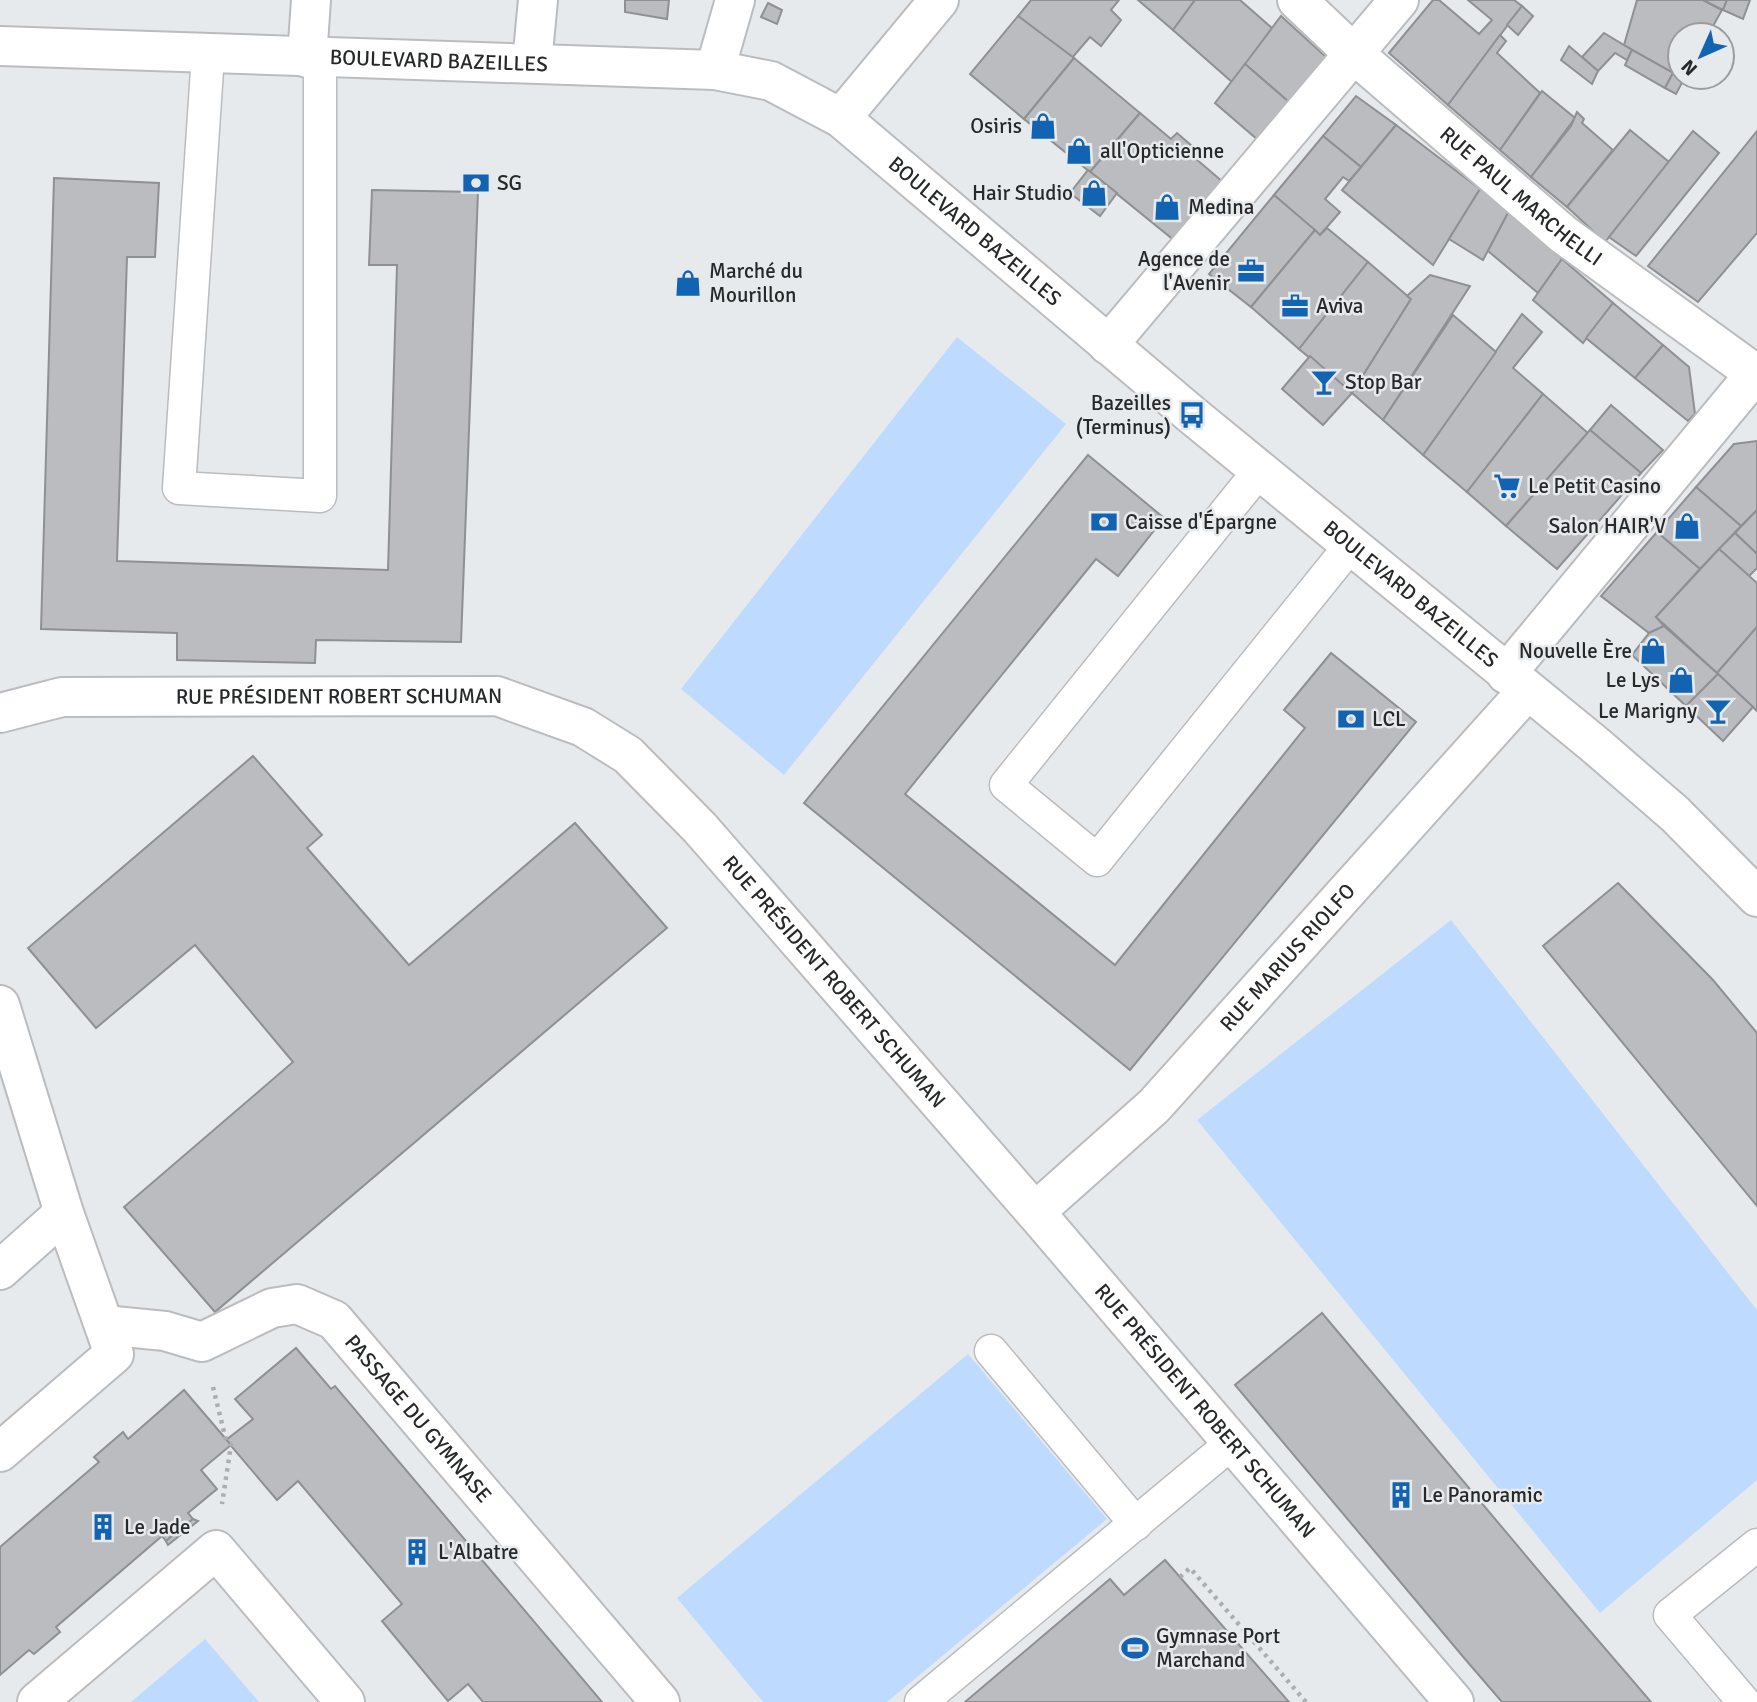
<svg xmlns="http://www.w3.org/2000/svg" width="1757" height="1702" font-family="Signika,sans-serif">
<rect width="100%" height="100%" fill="#e7eaec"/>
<g fill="#bedbff">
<path d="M957 337 1066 424 784 775 681 689Z"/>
<path d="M1451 920 1757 1310V1480L1600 1613 1197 1120Z"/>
<path d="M968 1354 1107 1519 887 1702H763L677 1598Z"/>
<path d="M205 1639 259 1702H131Z"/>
</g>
<g fill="#babcbf" stroke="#8e9093" stroke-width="2">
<path d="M625 0H669L667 19 625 12Z"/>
<path d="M1031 0H1119L1111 10 1121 20 1101 46 1090 37 1072 58 1018 16Z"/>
<path d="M1138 0H1195L1173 30Z"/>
<path d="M1195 0H1240L1273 29 1232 82 1173 30Z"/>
<path d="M1433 0H1439L1479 34 1492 20 1468 0H1514L1522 6 1448 105 1389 53Z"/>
<path d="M1637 0H1703L1722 10 1708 35H1680V77H1685L1684 79 1624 45Z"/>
<path d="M1703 0H1727L1723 10Z"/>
<path d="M1727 0H1750L1743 19 1723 10Z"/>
<path d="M768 3 782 10 777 24 761 17Z"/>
<path d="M1522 6 1533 16 1518 35 1507 25Z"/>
<path d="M1018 16 1074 58 1024 119 970 74Z"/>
<path d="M1281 16 1326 57 1289 102 1245 64Z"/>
<path d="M1604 33 1632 50 1627 60 1615 53 1598 71 1582 57Z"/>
<path d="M1500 35 1506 41 1497 53 1540 93 1500 150 1448 105Z"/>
<path d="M1569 46 1598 71 1592 84 1561 60Z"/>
<path d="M1632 50 1673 73 1665 88 1625 65Z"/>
<path d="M1074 58 1140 113 1090 172 1024 119Z"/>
<path d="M1245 64 1289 102 1258 140 1215 103Z"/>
<path d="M1673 73 1684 79 1676 94 1665 88Z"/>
<path d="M1542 91 1575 118 1531 177 1500 150Z"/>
<path d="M1356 96 1396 125 1361 167 1323 136Z"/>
<path d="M1577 112 1584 119 1582 123 1613 150 1567 207 1531 177 1571 126Z"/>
<path d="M1140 113 1171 139 1177 133 1192 146 1188 152 1223 182 1175 241 1090 172Z"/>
<path d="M1396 125 1480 189 1433 265 1342 190Z"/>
<path d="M1630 130 1669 162 1605 242 1567 207Z"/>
<path d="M1693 131 1719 153 1636 256 1609 237Z"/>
<path d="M1757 131V233L1698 302 1648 266Z"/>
<path d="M1323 136 1361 167 1349 181 1343 177 1325 199 1340 212 1320 235 1274 195Z"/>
<path d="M1088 170 1117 193 1100 216 1070 193Z"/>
<path d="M54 178 159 183 155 257H127L117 561 388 570 397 265H369L372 190 478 192 461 642 316 640 315 663 177 660V633L41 629Z"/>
<path d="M1480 189 1509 211 1483 260 1449 239Z"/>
<path d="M1274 195 1315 230 1251 307 1209 274Z"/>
<path d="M1509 211 1545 239 1562 259 1538 293 1488 251Z"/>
<path d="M1327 228 1368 262 1299 349 1251 307 1315 230 1320 235Z"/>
<path d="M1562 259 1613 303 1583 343 1533 300Z"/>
<path d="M1368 262 1411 299 1352 393 1299 349Z"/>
<path d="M1430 275 1470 286 1383 420 1352 393 1411 299 1407 296Z"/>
<path d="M1613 303 1663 345 1635 378 1586 338Z"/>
<path d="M1522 314 1542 332 1513 368 1543 394 1467 492 1423 455Z"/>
<path d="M1453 315 1496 352 1423 455 1383 420Z"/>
<path d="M1663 345 1689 367 1695 414 1688 421 1635 378Z"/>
<path d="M1310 356 1352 393 1323 425 1282 389Z"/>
<path d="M1543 394 1588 433 1506 526 1467 492Z"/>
<path d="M1611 405 1663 450 1641 473 1590 430Z"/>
<path d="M1590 430 1641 473 1557 569 1506 526Z"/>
<path d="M1757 441V510L1741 526 1696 487 1734 444Z"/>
<path d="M1088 455 1164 518 1118 576 1096 559 905 794 1115 965 1305 728 1284 710 1331 653 1416 722 1130 1070 804 803Z"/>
<path d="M1696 487 1741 526 1700 569 1657 532Z"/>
<path d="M1757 510V554L1735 533Z"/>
<path d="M1657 532 1700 569 1656 617 1664 626 1649 633 1601 596Z"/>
<path d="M1735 533 1757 554V568L1749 576 1719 549Z"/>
<path d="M1719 549 1757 583V627L1717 673 1656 617Z"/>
<path d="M1664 626 1718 674 1686 706 1632 655 1649 633Z"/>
<path d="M1757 627V711L1717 673Z"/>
<path d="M1718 674 1753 707 1723 741 1686 706Z"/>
<path d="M253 756 322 835 307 848 409 965 575 823 667 928 215 1312 124 1207 293 1062 195 945 96 1028 28 948Z"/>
<path d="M1618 883 1713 980 1757 1033V1206L1543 946Z"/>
<path d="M1322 1313 1548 1582 1651 1702H1502L1465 1659 1235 1385Z"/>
<path d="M296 1348 331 1389 335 1386 602 1702H483L468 1684 448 1701 382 1621 402 1604 298 1481 277 1500 226 1440 253 1419 235 1399Z"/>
<path d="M184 1390 231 1445 201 1470 217 1489 188 1513 193 1519 166 1541 162 1536 56 1627 60 1632 34 1654 29 1650 0 1675V1547L99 1462 94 1457 123 1432 128 1439Z"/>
<path d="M193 1519 198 1521 168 1545 166 1541Z"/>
<path d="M1165 1560 1289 1702H965L1110 1579 1124 1595Z"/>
</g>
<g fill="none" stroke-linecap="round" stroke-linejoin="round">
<defs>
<g id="lane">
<path d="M208 55 179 488 320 496V58"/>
<path d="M1259 471 1006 785 1097 860 1350 546"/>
<path d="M991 1351 1136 1524"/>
<path d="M921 1702 1233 1442"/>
<path d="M1744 1702 1670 1615 1757 1545"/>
</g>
<g id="street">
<path id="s1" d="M1297 0 1353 53 1564 235 1757 375"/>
<path d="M307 58 311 0"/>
<path d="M532 63 538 0"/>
<path d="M715 70 735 0"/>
<path d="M1108 345 1399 0"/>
<path d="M1506 674 1755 374"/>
<path id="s2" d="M0 713 62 697 497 696 583 727 628 755 700 828 1035 1212 1454 1702"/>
<path d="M0 1005 64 1213 114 1354 0 1452"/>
<path id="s3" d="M1035 1212 1154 1106 1527 691"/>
<path d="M0 1270 64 1213"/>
<path id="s4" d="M104 1325 165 1331 202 1342 272 1308 297 1304 334 1320 660 1702"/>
<path d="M37 1702 216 1550 345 1702"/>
</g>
<g id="secondary">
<path id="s5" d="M0 46 715 70 771 81 841 118 1192 415 1594 744 1675 814 1757 897"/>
<path d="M841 118 939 0"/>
</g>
</defs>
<use href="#lane" stroke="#babcbf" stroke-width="35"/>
<use href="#street" stroke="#babcbf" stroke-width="42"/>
<use href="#secondary" stroke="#babcbf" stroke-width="42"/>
<g stroke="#abadaf" stroke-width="4.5" stroke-dasharray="3.5 5" stroke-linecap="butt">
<path d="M213 1387 226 1440 231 1445 222 1504"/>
<path d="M1180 1577 1190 1568 1306 1702"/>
</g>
<use href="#lane" stroke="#fff" stroke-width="32"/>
<use href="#street" stroke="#fff" stroke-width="38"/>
<use href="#secondary" stroke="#fff" stroke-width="38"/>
</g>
<defs>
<symbol id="shop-bare" viewBox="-9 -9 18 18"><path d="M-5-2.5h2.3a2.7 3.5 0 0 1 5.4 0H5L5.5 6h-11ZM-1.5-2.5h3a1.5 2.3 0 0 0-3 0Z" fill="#1263b1" stroke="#e7eaec" stroke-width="2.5" paint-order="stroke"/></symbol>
<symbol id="bank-bare" viewBox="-9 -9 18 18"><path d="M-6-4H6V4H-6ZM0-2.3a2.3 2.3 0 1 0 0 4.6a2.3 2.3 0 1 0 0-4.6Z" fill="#1263b1" stroke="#e7eaec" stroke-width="2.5" paint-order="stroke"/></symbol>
<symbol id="office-bare" viewBox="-9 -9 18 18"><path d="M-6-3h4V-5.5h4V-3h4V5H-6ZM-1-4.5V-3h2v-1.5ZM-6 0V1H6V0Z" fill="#1263b1" stroke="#e7eaec" stroke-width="2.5" paint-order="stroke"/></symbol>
<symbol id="bar-bare" viewBox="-9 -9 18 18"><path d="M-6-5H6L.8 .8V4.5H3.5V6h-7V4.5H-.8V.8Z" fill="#1263b1" stroke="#e7eaec" stroke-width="2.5" paint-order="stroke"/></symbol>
<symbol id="bus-bare" viewBox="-9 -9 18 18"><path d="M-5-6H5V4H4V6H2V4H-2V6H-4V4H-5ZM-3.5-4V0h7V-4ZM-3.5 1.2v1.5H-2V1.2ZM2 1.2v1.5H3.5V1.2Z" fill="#1263b1" stroke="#e7eaec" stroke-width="2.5" paint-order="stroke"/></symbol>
<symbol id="supermarket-bare" viewBox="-9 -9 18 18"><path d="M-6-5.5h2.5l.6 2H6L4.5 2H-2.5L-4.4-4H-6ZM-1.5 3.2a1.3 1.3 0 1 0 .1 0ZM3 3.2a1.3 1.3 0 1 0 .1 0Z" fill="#1263b1" stroke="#e7eaec" stroke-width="2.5" paint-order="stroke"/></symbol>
<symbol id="building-bare" viewBox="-9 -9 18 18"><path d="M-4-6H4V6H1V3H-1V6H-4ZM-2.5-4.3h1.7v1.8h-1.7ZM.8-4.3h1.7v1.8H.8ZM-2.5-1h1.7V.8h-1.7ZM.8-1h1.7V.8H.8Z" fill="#1263b1" stroke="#e7eaec" stroke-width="2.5" paint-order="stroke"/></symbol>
<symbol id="stadium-bare" viewBox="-9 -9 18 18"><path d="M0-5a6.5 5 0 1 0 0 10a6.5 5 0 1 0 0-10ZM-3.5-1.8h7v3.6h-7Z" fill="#1263b1" stroke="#e7eaec" stroke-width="2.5" paint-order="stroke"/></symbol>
</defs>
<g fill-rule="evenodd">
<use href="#shop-bare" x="1024" y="107" width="38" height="38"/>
<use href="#shop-bare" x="1060" y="132" width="38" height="38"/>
<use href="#bank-bare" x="457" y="164" width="38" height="38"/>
<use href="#shop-bare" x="1075" y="174" width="38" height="38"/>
<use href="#shop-bare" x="1148" y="188" width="38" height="38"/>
<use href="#office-bare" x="1232" y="252" width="38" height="38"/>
<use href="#shop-bare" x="669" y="264" width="38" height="38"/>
<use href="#office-bare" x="1276" y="287" width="38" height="38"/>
<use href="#bar-bare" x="1305" y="363" width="38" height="38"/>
<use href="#bus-bare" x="1173" y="396" width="38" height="38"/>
<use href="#supermarket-bare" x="1488" y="467" width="38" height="38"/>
<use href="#bank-bare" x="1085" y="503" width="38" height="38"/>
<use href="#shop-bare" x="1668" y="507" width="38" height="38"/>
<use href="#shop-bare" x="1634" y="632" width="38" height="38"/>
<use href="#shop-bare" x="1662" y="661" width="38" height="38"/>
<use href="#bar-bare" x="1699" y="692" width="38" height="38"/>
<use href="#bank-bare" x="1332" y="700" width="38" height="38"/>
<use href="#building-bare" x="1382" y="1476" width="38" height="38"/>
<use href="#building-bare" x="84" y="1508" width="38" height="38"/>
<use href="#building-bare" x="398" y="1533" width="38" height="38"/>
<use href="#stadium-bare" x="1116" y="1629" width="38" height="38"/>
</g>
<g text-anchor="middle" stroke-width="5" stroke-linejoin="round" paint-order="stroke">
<g font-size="21" fill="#272829" stroke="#e7eaec">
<text dy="7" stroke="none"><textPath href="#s5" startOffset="439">BOULEVARD BAZEILLES</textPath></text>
<text dy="7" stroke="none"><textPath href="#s1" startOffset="298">RUE PAUL MARCHELLI</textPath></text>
<text dy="7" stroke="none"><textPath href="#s5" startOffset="1027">BOULEVARD BAZEILLES</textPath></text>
<text dy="7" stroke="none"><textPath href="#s5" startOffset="1594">BOULEVARD BAZEILLES</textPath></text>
<text dy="7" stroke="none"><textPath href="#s2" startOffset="341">RUE PRÉSIDENT ROBERT SCHUMAN</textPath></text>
<text dy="7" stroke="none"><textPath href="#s3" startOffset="359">RUE MARIUS RIOLFO</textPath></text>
<text dy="7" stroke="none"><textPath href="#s2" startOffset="950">RUE PRÉSIDENT ROBERT SCHUMAN</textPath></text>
<text dy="7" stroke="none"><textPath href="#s2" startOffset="1517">RUE PRÉSIDENT ROBERT SCHUMAN</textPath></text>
<text dy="7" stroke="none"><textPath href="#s4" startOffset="373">PASSAGE DU GYMNASE</textPath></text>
</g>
<g font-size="21" fill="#272829" stroke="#e7eaec" text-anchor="start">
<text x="1022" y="133" text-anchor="end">Osiris</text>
<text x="1100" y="158">all'Opticienne</text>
<text x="497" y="190">SG</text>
<text x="1073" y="200" text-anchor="end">Hair Studio</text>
<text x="1188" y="214">Medina</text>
<text x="1230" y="266" text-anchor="end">Agence de<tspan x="1230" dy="24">l'Avenir</tspan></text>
<text x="709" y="278">Marché du<tspan x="709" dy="24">Mourillon</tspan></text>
<text x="1316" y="313">Aviva</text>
<text x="1345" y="389">Stop Bar</text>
<text x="1171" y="410" text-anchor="end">Bazeilles<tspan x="1171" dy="24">(Terminus)</tspan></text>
<text x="1528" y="493">Le Petit Casino</text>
<text x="1125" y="529">Caisse d'Épargne</text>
<text x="1666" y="533" text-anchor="end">Salon HAIR'V</text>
<text x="1632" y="658" text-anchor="end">Nouvelle Ère</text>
<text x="1660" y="687" text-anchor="end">Le Lys</text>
<text x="1697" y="718" text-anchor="end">Le Marigny</text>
<text x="1372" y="726">LCL</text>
<text x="1422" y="1502">Le Panoramic</text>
<text x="124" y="1534">Le Jade</text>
<text x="438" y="1559">L'Albatre</text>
<text x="1156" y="1643">Gymnase Port<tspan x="1156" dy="24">Marchand</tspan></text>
</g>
</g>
<g transform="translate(1701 56) rotate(225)"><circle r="33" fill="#e7eaec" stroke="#9a9c9e" stroke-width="2"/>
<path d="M0-5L12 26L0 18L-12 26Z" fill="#1263b1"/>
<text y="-10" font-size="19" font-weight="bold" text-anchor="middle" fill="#272829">N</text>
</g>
</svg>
